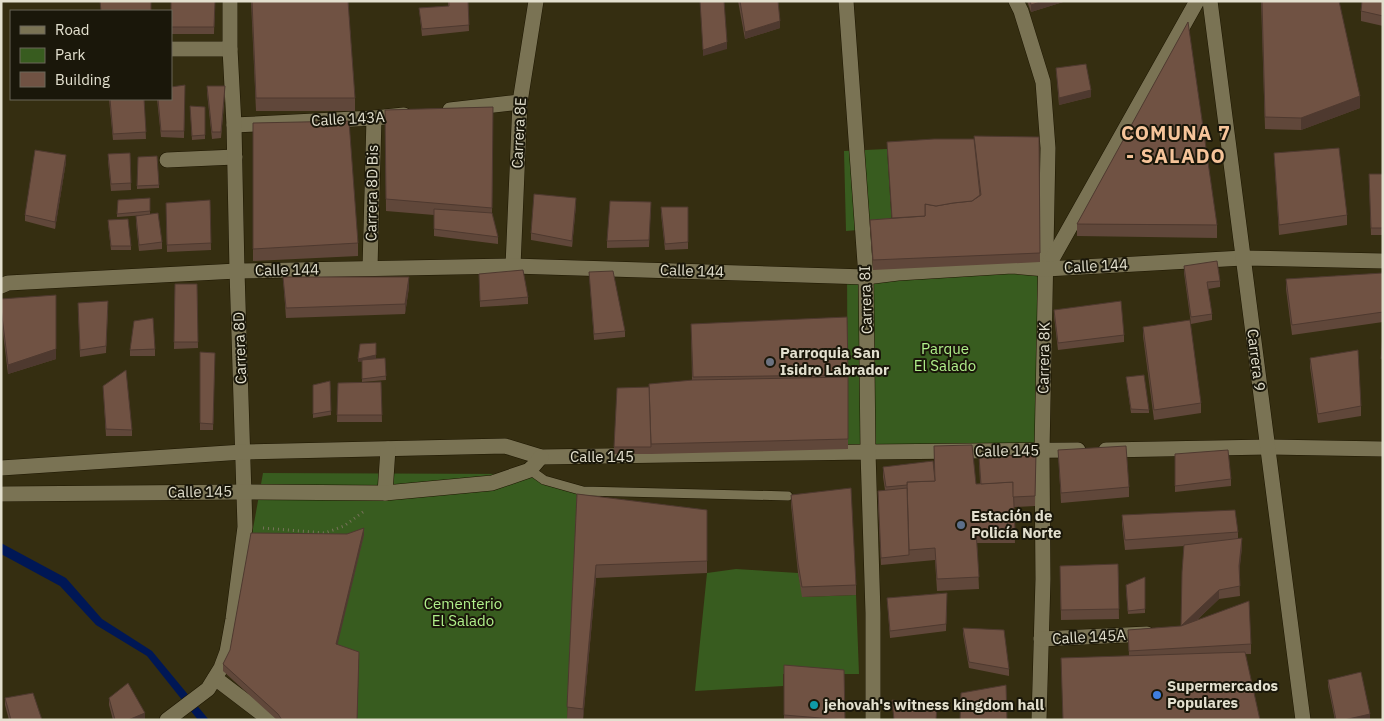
<svg xmlns="http://www.w3.org/2000/svg" width="1384" height="721" font-family="'IBM Plex Sans',sans-serif">
<rect width="100%" height="100%" fill="#352e11"/>
<g fill="#385c1f">
<path d="M887 149 892 227 846 231 844 151Z"/>
<path d="M1040 262 1035 446 848 449 847 272Z"/>
<path d="M263 473 527 474 578 485 567 720H357L359 659 336 651 251 540Z"/>
<path d="M736 569 798 573 803 597 856 595 859 674H783V686L695 691 707 573Z"/>
</g>
<path fill="#001755" d="M1 543 66 578 102 619 152 651 209 720H198L147 656 96 625 60 586 1 554Z"/>
<g fill="none" stroke-linecap="round" stroke-linejoin="round">
<defs>
<path id="service" d="M529 466 530 470 544 480 583 491 788 496"/>
<g id="minor">
<path d="M846 1 866 277 868 452 1078 450"/>
<path d="M1016 1 1021 11 1043 82 1048 148 1042 451 1043 579 1039 720"/>
<path d="M171 49H230"/>
<path d="M450 110 520 102"/>
<path d="M234 125 374 118 404 115"/>
<path d="M167 160 235 157"/>
<path d="M513 266 520 102 536 1"/>
<path d="M370 268 374 118"/>
<path d="M1047 268 1197 1"/>
<path d="M1 286 8 283 237 271 513 266 866 277 898 273 1012 266 1046 269 1243 258 1383 261"/>
<path d="M1106 450 1268 447 1383 449"/>
<path d="M1041 639 1147 634"/>
<path d="M215 678 270 720"/>
<path d="M167 720 208 689 221 668 227 652 233 619 245 527 237 271 234 125 230 49V1"/>
</g>
<g id="tertiary">
<path d="M1210 1 1303 720"/>
<path d="M1 468 243 452 505 446 541 457 868 452 873 613V720"/>
<path d="M385 493 388 449"/>
<path d="M1 494 244 492 385 493 492 483 530 470 541 457"/>
</g>
</defs>
<use href="#service" stroke="#1d1600" stroke-width="10"/>
<use href="#minor" stroke="#1d1600" stroke-width="16"/>
<use href="#tertiary" stroke="#1d1600" stroke-width="16"/>
<path stroke="#78725a" stroke-width="3" stroke-dasharray="1 4" stroke-linecap="butt" d="M263 528 325 533 344 526 363 512"/>
<use href="#service" stroke="#7a7354" stroke-width="9"/>
<use href="#minor" stroke="#7a7354" stroke-width="15"/>
<use href="#tertiary" stroke="#7a7354" stroke-width="15"/>
</g>
<g fill="#60473a">
<path d="M215 1 214 34H171V11Z"/>
<path d="M251 1H348L355 98V111H256Z"/>
<path d="M448 1H468L469 31 422 36 419 8 448 6Z"/>
<path d="M738 1H778L780 28 745 39Z"/>
<path d="M1027 1H1063V2L1031 12Z"/>
<path d="M1261 1 1360 108 1301 130 1265 129Z"/>
<path d="M1383 1V26L1361 21V11Z"/>
<path d="M1056 68 1091 97 1059 105Z"/>
<path d="M185 85 184 138 161 137 157 99H171Z"/>
<path d="M207 86 225 93 221 138 212 139 207 93Z"/>
<path d="M109 99H144L146 139 113 140Z"/>
<path d="M190 106 205 107V139L192 140Z"/>
<path d="M493 107 492 214 498 237V244L434 236V215L386 211 385 110Z"/>
<path d="M253 123 358 243V256L253 261Z"/>
<path d="M1039 137 1040 262 873 270 870 220 892 218 887 142Z"/>
<path d="M130 153 131 190 111 191 108 161V154Z"/>
<path d="M1274 153 1347 215V225L1279 235Z"/>
<path d="M66 162 55 229 25 221V215Z"/>
<path d="M1383 174V235H1371L1369 181Z"/>
<path d="M159 185V188L137 189V186Z"/>
<path d="M150 198V214L162 242V249L139 251 136 223V216L146 215 117 217V214Z"/>
<path d="M210 200 211 250 167 252 166 203Z"/>
<path d="M651 202 649 247 607 248V241Z"/>
<path d="M576 205 572 247 531 240V233Z"/>
<path d="M661 207H688V249L665 250 661 214Z"/>
<path d="M108 223 131 246V250H111Z"/>
<path d="M1077 224 1217 225V238L1077 236Z"/>
<path d="M1184 266 1220 281V287L1208 289 1212 314V320L1191 324 1184 273Z"/>
<path d="M589 272 625 331V337L594 340Z"/>
<path d="M1383 273V322L1292 335 1286 289V279Z"/>
<path d="M479 274 528 297V304L480 307Z"/>
<path d="M283 277 409 287 405 314 286 318Z"/>
<path d="M175 284H197L198 348 174 349Z"/>
<path d="M1 299 56 359 8 374 1 317Z"/>
<path d="M108 307 106 353 80 357 78 310Z"/>
<path d="M1054 310 1124 335V342L1058 350 1054 316Z"/>
<path d="M691 324 848 375V449L651 454H614V447L649 387 692 380Z"/>
<path d="M1143 327 1201 403V413L1154 420 1143 336Z"/>
<path d="M155 349V356H130V350Z"/>
<path d="M200 352 215 353 213 430H200Z"/>
<path d="M385 358 386 380 362 382V362H358L376 359Z"/>
<path d="M1310 358 1361 406V416L1318 423 1310 367Z"/>
<path d="M1126 377 1149 410V413H1131Z"/>
<path d="M330 381 331 415 313 418V385Z"/>
<path d="M381 382 382 422H337L338 383Z"/>
<path d="M103 386 132 430V436H106Z"/>
<path d="M934 446 976 484H980L979 457 1036 454 1035 506 1014 507 1015 543H977L979 589 937 591 935 560 881 565 878 498 885 490 883 477V467L934 477Z"/>
<path d="M1058 450 1129 487V497L1061 503Z"/>
<path d="M1175 454 1231 479V486L1175 492Z"/>
<path d="M577 494 707 510V573L596 578 583 720 567 719Z"/>
<path d="M791 495 856 585V595L802 597 798 573 791 505Z"/>
<path d="M1122 515 1238 532V538L1242 547 1239 572 1240 596 1219 599 1198 619 1251 644V654L1129 656 1128 630 1181 626 1184 546 1125 550 1122 524Z"/>
<path d="M364 535 337 644 357 720H277L223 671V664Z"/>
<path d="M1118 564 1119 619 1061 620 1060 566Z"/>
<path d="M1145 577V613L1128 614 1126 589Z"/>
<path d="M947 593 946 631 890 638 887 598Z"/>
<path d="M963 628 1009 669V676L969 668 963 634Z"/>
<path d="M784 665 845 720H784Z"/>
<path d="M1328 680 1370 720H1335L1328 686Z"/>
<path d="M5 698 42 720H9L5 705Z"/>
<path d="M109 698 145 719 113 720 109 705Z"/>
</g>
<g fill="#4e392f">
<path d="M1043 1H1063V2L1031 12V5Z"/>
<path d="M780 21V28L745 39V32Z"/>
<path d="M727 42V49L703 56V50Z"/>
<path d="M1091 90V97L1059 105V98Z"/>
<path d="M1360 96V108L1301 130V118Z"/>
<path d="M66 155V162L55 229V222Z"/>
<path d="M576 198V205L572 247V241Z"/>
<path d="M409 277V287L405 314V304Z"/>
<path d="M56 349V359L8 374V365Z"/>
<path d="M376 355V359L358 362V359Z"/>
<path d="M364 528V535L336 651V644Z"/>
<path d="M1242 538V547L1239 576V566Z"/>
<path d="M596 565V578L583 720V709Z"/>
<path d="M1219 590V599L1181 635V626Z"/>
<path d="M145 713V719L144 720H128Z"/>
<path d="M1370 714V720H1344Z"/>
</g>
<g fill="#705243" stroke="#4e392f">
<path d="M100 1H151V11H101Z"/>
<path d="M171 1H215L214 27H171Z"/>
<path d="M252 1H348L355 98H256Z"/>
<path d="M449 1H468L469 25 422 29 419 8 449 6Z"/>
<path d="M700 1H724L727 42 703 50Z"/>
<path d="M740 1H778L780 21 745 32Z"/>
<path d="M1030 1H1043L1031 5Z"/>
<path d="M1262 1H1339L1360 96 1301 118 1265 117Z"/>
<path d="M1362 1H1383V16L1361 11Z"/>
<path d="M1188 22 1217 225 1077 224Z"/>
<path d="M1086 64 1091 90 1059 98 1056 68Z"/>
<path d="M185 85 184 131H161L158 99H171V87Z"/>
<path d="M207 86H225L221 132H212Z"/>
<path d="M110 99H144L146 132 113 134Z"/>
<path d="M190 106 205 107V135L192 136Z"/>
<path d="M493 107 492 208 386 199 385 110Z"/>
<path d="M349 121 358 243 253 249V123Z"/>
<path d="M974 136 1039 137 1040 253 873 260 870 220 925 216V204L936 206 953 203 972 201 981 195Z"/>
<path d="M934 139H974L980 195 972 201 953 203 936 206 925 204V216L892 218 887 142Z"/>
<path d="M1339 148 1347 215 1279 225 1274 153Z"/>
<path d="M35 150 66 155 55 222 25 215Z"/>
<path d="M130 153 131 183 111 184 108 154Z"/>
<path d="M157 156 159 185 137 186 138 157Z"/>
<path d="M1369 174H1383V228H1371Z"/>
<path d="M534 194 576 198 572 241 531 233Z"/>
<path d="M150 198V211L117 214 118 200Z"/>
<path d="M210 200 211 243 167 245 166 203Z"/>
<path d="M610 201 651 202 649 240 607 241Z"/>
<path d="M661 207H688V242L665 244Z"/>
<path d="M434 209 492 213 498 237 434 229Z"/>
<path d="M158 213 162 242 139 245 136 216Z"/>
<path d="M128 219 131 246H111L108 220Z"/>
<path d="M1217 261 1220 281 1207 282 1212 314 1191 317 1184 266Z"/>
<path d="M523 270 528 297 480 301 479 274Z"/>
<path d="M613 271 625 331 594 334 589 272Z"/>
<path d="M1383 273V312L1292 325 1286 279Z"/>
<path d="M283 277H409L405 304 286 308Z"/>
<path d="M175 284H197L198 342H174Z"/>
<path d="M56 295V349L8 365 1 308V299Z"/>
<path d="M108 301 106 346 80 350 78 303Z"/>
<path d="M1121 301 1124 335 1058 343 1054 310Z"/>
<path d="M847 317 848 375 693 377 691 324Z"/>
<path d="M153 318 155 349 130 350 134 321Z"/>
<path d="M1190 320 1201 403 1154 410 1143 327Z"/>
<path d="M1383 335V358L1381 359Z"/>
<path d="M376 343V355L358 359 360 344Z"/>
<path d="M1358 350 1361 406 1318 414 1310 358Z"/>
<path d="M200 352 215 353 213 424 200 423Z"/>
<path d="M385 358 386 376 362 379V360Z"/>
<path d="M126 370 132 430 106 429 103 386Z"/>
<path d="M1144 375 1149 410 1131 409 1126 377Z"/>
<path d="M848 377V439L651 444 649 384 693 380Z"/>
<path d="M330 381 331 411 313 414V385Z"/>
<path d="M381 382 382 415H337L338 383Z"/>
<path d="M649 387 651 447H614L617 388Z"/>
<path d="M972 445 976 484 1013 482 1015 530 976 531 979 577 937 579 935 548 909 550 907 482 935 481 934 446Z"/>
<path d="M1126 446 1129 487 1061 493 1058 450Z"/>
<path d="M1228 450 1231 479 1175 486V454Z"/>
<path d="M1036 454 1035 496 1013 497V482L981 484 979 457Z"/>
<path d="M933 461 935 481 907 482V485L886 487 883 467Z"/>
<path d="M851 488 856 585 802 587 798 563 791 495Z"/>
<path d="M907 488 909 555 881 558 878 491Z"/>
<path d="M577 494 707 510V561L596 565 583 709 567 707Z"/>
<path d="M1235 510 1238 532 1125 540 1122 515Z"/>
<path d="M364 528 336 644 359 652 357 720H282L278 714 223 664 230 650 251 533 347 534Z"/>
<path d="M1242 538 1239 566 1240 586 1219 590 1181 626 1249 601 1251 644 1129 651 1128 630 1181 626 1182 572 1184 545Z"/>
<path d="M1118 564 1119 609 1061 610 1060 566Z"/>
<path d="M1145 577V609L1128 611 1126 585Z"/>
<path d="M947 593 946 624 890 631 887 598Z"/>
<path d="M963 628 1004 630 1009 669 969 662Z"/>
<path d="M1245 652 1260 720H1063L1061 658Z"/>
<path d="M784 665 844 670 845 720 784 715Z"/>
<path d="M1361 672 1370 714 1344 720H1336L1328 680Z"/>
<path d="M128 683 145 713 128 720H115L109 698Z"/>
<path d="M1006 685 1007 720H960L961 693Z"/>
<path d="M33 693 42 720H11L5 698Z"/>
<path d="M892 700 937 706 936 720H894Z"/>
</g>
<circle fill="#6b7280" stroke="#1a170a" stroke-width="2" cx="770" cy="362" r="5"/>
<circle fill="#5c6f8a" stroke="#1a170a" stroke-width="2" cx="961" cy="525" r="5"/>
<circle fill="#3f7fe0" stroke="#1a170a" stroke-width="2" cx="1157" cy="695" r="5"/>
<circle fill="#0f9aa8" stroke="#1a170a" stroke-width="2" cx="814" cy="705" r="5"/>
<g text-anchor="middle" stroke-width="4" stroke-linejoin="round" paint-order="stroke">
<g font-size="15" fill="#e3e0cf" stroke="#1a170a">
<text transform="translate(348 119) rotate(-3)" y="5">Calle 143A</text>
<text transform="translate(519 133) rotate(-87)" y="5">Carrera 8E</text>
<text transform="translate(372 193) rotate(-89)" y="5">Carrera 8D Bis</text>
<text transform="translate(1096 266) rotate(-3)" y="5">Calle 144</text>
<text transform="translate(287 270) rotate(-1)" y="5">Calle 144</text>
<text transform="translate(692 271) rotate(2)" y="5">Calle 144</text>
<text transform="translate(866 300) rotate(-92)" y="5">Carrera 8I</text>
<text transform="translate(240 348) rotate(-92)" y="5">Carrera 8D</text>
<text transform="translate(1044 358) rotate(-89)" y="5">Carrera 8K</text>
<text transform="translate(1256 360) rotate(83)" y="5">Carrera 9</text>
<text transform="translate(1007 451) rotate(-1)" y="5">Calle 145</text>
<text x="602" y="462">Calle 145</text>
<text transform="translate(200 492) rotate(-1)" y="5">Calle 145</text>
<text transform="translate(1089 637) rotate(-3)" y="5">Calle 145A</text>
</g>
<g font-size="15" fill="#b1f08b" stroke="#1a170a">
<text x="945" y="354">Parque<tspan x="945" dy="17">El Salado</tspan></text>
<text x="463" y="609">Cementerio<tspan x="463" dy="17">El Salado</tspan></text>
</g>
<g font-size="15" font-weight="bold" fill="#e3e0cf" stroke="#1a170a" text-anchor="start">
<text x="780" y="358">Parroquia San<tspan x="780" dy="17">Isidro Labrador</tspan></text>
<text x="971" y="521">Estación de<tspan x="971" dy="17">Policía Norte</tspan></text>
<text x="1167" y="691">Supermercados<tspan x="1167" dy="17">Populares</tspan></text>
<text x="824" y="710">jehovah's witness kingdom hall</text>
</g>
<g font-size="20" font-weight="bold" letter-spacing="1" fill="#f6c49a" stroke="#1a170a">
<text x="1176" y="140">COMUNA 7<tspan x="1176" dy="23">- SALADO</tspan></text>
</g>
</g>
<rect width="1384" height="721" fill="none" stroke="#e3e0cf" stroke-width="5"/>
<rect x="10" y="10" width="162" height="90" fill="#1a170a" stroke="#6a6759"/>
<rect x="20" y="26" width="25" height="8" fill="#7a7354" stroke="#6a6759"/>
<text x="55" y="35" font-size="15" fill="#e3e0cf">Road</text>
<rect x="20" y="48" width="25" height="15" fill="#385c1f" stroke="#6a6759"/>
<text x="55" y="60" font-size="15" fill="#e3e0cf">Park</text>
<rect x="20" y="72" width="25" height="15" fill="#705243" stroke="#6a6759"/>
<text x="55" y="85" font-size="15" fill="#e3e0cf">Building</text>
</svg>
